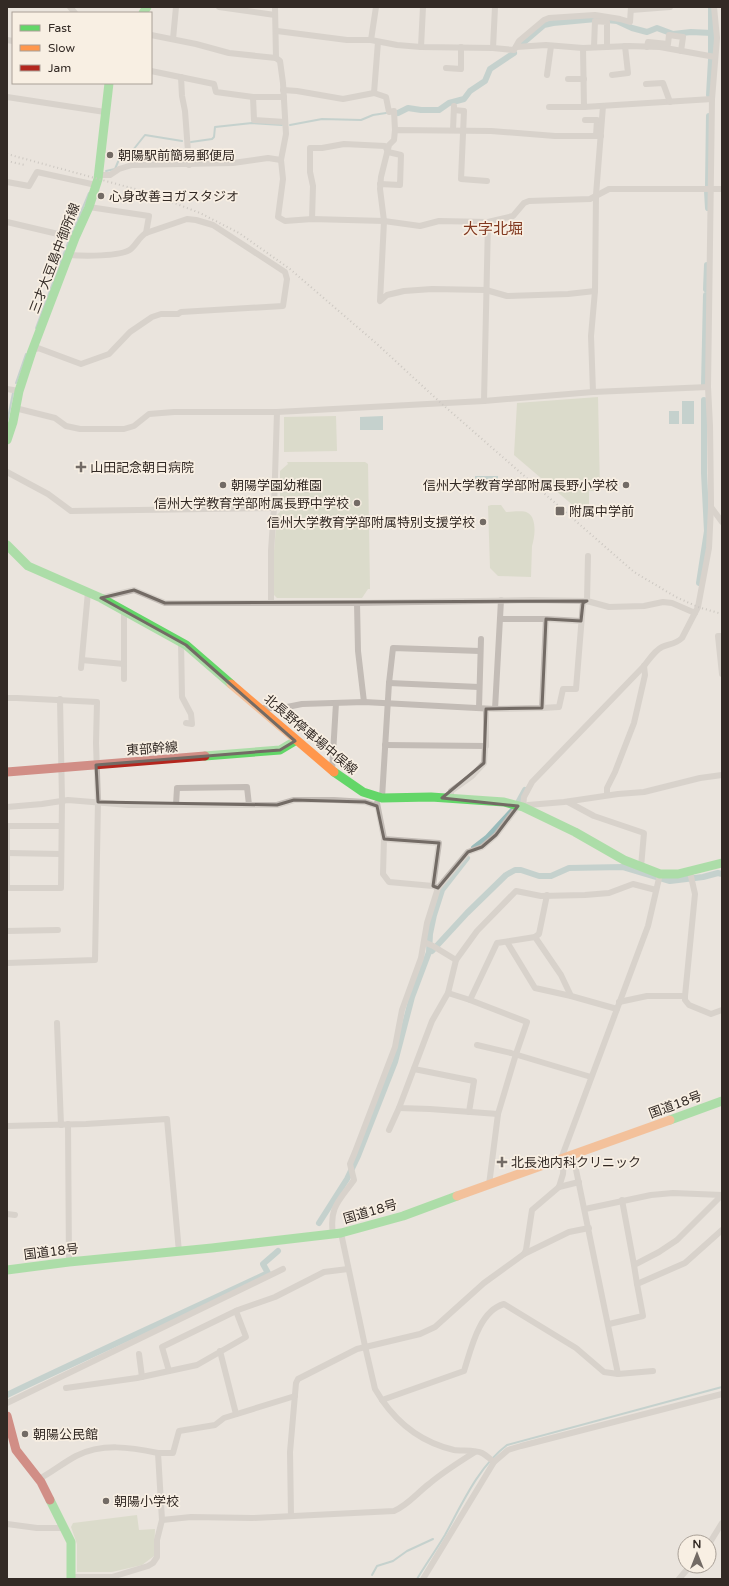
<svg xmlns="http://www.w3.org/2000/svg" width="729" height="1586" font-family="'Varela Round','Noto Sans JP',sans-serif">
<rect width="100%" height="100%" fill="#eae4dd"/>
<g fill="#cbd0b6">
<path d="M598 397 600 491H589V519L514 455 517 403Z"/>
<path d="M336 416 337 451 284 452V417Z"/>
<path d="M287 462H365L368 464 370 589H368L362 598H277L274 595V551L277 515 280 512V471L288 464Z"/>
<path d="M491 505H501L506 512C512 512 523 510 528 513 537 518 535 537 532 546L531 577 498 576 490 568 488 506Z"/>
<path d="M137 1515 139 1530 155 1529 154 1556 142 1565 112 1572H77V1544L71 1527 73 1523Z"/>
</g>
<g fill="#9bb">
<rect x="682" y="401" width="12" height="23"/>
<rect x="669" y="411" width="10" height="13"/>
<path d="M383 416V430H360V417Z"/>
<rect x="475" y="476" width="23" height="9"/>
</g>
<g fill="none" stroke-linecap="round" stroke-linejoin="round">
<g stroke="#9bb" stroke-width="2">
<path d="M290 125 322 119 361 120 373 115 386 113"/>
<path d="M191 142 212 139 214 137 215 127 252 123 282 125"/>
<path d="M106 171 115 169 120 157H131L133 150 145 135 182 141"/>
<path d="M72 234 89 193"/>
<path d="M36 328 69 240"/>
<path d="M16 383 26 354"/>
<path d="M7 423 13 393"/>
<path d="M372 1575 377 1566 393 1561 407 1551 433 1539"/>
<path d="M417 1579C426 1564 436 1550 445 1535 462 1504 478 1467 507 1445L722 1387"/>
</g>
<g stroke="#9bb" stroke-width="6">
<path d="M711 7V53"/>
<path d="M523 43 544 25 553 23 596 19 617 21 632 28 647 32 657 28 673 34 691 32 712 33"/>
<path d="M709 95 711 60"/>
<path d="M398 113 408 108 421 110H439L449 103 464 99 470 91 485 81 490 69 514 53"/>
<path d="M708 186 709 116"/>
<path d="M707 191 708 208"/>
<path d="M706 289 707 265"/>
<path d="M704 385 706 295"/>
<path d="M699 583 707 531 704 473V400"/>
<path d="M519 801 525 790"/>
<path d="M474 848 487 838 513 810"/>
<path d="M432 951 467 913 506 875 515 870H521L539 876H551L569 868 623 867 670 881 703 877 718 873 722 874"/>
<path d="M319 1223 347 1179 358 1156 395 1062 412 997 429 952 430 934 434 915 442 890 467 858"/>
<path d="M7 1395C94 1353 181 1314 268 1273L263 1264 278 1251"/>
</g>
<g stroke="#c3bcb6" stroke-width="6">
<path d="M70 7 75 13"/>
<path d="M219 7 275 15"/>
<path d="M275 7 276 58 280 61 283 83 286 134 281 160 283 179 278 217 285 221 312 219 384 221 420 226 439 221 488 222 513 216 524 203 529 201 590 199 609 189H722"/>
<path d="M714 7 717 38 712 99 708 387 710 426 711 503V507L722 522"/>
<path d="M631 10 670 7"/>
<path d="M277 31 347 40H371L397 45 421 47 493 48 514 50 519 41 544 20 549 18 595 15 620 19 630 22 631 7"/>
<path d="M151 35 196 44 229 53 276 58"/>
<path d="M173 39 176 7"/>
<path d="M7 40 13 41"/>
<path d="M371 40 376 7"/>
<path d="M378 42 374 93 386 97 389 112 394 111 395 130"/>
<path d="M421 47 423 7"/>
<path d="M516 47 546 45 583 48 629 46 660 47 715 57"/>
<path d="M594 47 595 21 607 22V47"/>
<path d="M647 47 648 42 668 44 669 35 683 37 681 51"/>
<path d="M493 48 495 7"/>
<path d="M583 48 584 107 712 99"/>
<path d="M446 68 461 69V47"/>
<path d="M151 71 214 84 216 92 253 97"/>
<path d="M547 75 551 46"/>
<path d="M612 75 628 73 625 46"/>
<path d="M181 77 182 96 185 111 189 165"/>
<path d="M568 79H584"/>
<path d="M646 84 663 83 670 102"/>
<path d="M283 90 297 91 343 99 374 93"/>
<path d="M7 97 105 112"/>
<path d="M284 97H253L254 120 285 122"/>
<path d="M549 107H584"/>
<path d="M454 110 464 111 461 179 487 181"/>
<path d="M585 120H597L596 136"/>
<path d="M453 130 454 106"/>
<path d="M99 175H110L119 169 132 165 233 163 268 158 281 160"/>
<path d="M7 182 29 186 37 172 96 185"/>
<path d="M89 207 149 216 146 233"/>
<path d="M312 219 313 186 310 172V148H322L344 144 385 146 388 152 401 155 400 185 380 184"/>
<path d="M7 222 75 238"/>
<path d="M595 291 568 294 507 296 486 290 432 289 404 291 387 295 380 301 384 221 380 189 381 177 389 145 394 140 395 130 491 131 555 136H601"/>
<path d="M32 351 38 348 81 364 109 354 130 332 152 317 161 314H178L181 312 283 306 287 279 285 272 213 225 196 220 187 219 146 233C139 237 137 244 131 249 121 257 82 256 69 255"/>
<path d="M7 389 19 391"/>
<path d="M593 392 591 336 595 291 596 195 603 106"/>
<path d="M484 401 488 222"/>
<path d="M15 408 55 418 66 426 80 429H124L134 426 149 414 174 412H277L484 401 593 392 708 387"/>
<path d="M7 472 48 494 71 511 274 508"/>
<path d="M101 598 134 590 165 603H357L532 600 587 601 609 607 644 606 663 602 672 603 695 613"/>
<path d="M271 602V551L274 508 277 412"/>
<path d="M357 603 358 651 364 702"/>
<path d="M124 610V679"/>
<path d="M501 619H546"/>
<path d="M722 636H718L722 674"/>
<path d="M181 642 182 697 191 714 192 724 186 723"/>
<path d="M82 660 124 664"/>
<path d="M81 668 88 592"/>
<path d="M389 683 479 687"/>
<path d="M7 698H17L97 702 96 743 98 802 95 960 7 963"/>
<path d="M260 708H282L302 704 364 702 495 709 542 708 546 619 581 621"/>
<path d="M479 708 481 639"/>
<path d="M542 708 559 707 563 689H576L583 603 587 601 588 556"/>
<path d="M495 709 501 600"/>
<path d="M385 745 486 746V709"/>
<path d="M332 771 336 703"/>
<path d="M607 795V788L615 772 634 723 645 675 644 666"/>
<path d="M382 798 389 683 393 648 480 651"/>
<path d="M451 798V791L472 776 484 763 485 746"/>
<path d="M568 802 594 816 644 833 641 867"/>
<path d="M377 803 384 838 383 874 389 882 433 886 438 888"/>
<path d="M176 805 177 788 247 787 249 805"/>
<path d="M7 807 42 804 68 800 129 805H277L294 800H334L365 802 377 806"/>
<path d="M523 807 524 797 532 782 644 666C649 660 654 651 662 647 669 644 676 644 682 638L698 607 709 548 711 507"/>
<path d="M523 807 528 805 564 802 618 794 644 792 700 778 722 775"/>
<path d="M384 839 439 843 433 886"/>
<path d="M8 853 61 854"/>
<path d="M7 887V826H61"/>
<path d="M7 888H61L62 800 60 699"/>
<path d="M7 931 58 930"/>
<path d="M535 937 561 975 571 996 617 1009"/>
<path d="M424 942 433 946 456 960"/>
<path d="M507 942 535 988 571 996"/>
<path d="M448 993 470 1000 497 943 535 937 539 934 547 895"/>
<path d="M685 996V1000L689 1005 711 1014 722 1010"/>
<path d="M470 1000 527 1022 516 1054 498 1114 489 1185"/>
<path d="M619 1002 647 996H685L695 894 690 872"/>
<path d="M57 1023 61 1125"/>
<path d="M477 1045 511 1053 591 1077"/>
<path d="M414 1069 474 1081 469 1112"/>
<path d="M498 1114 430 1109 399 1108 432 1021 448 993 456 960 477 931 516 891 541 896 585 895 609 893 633 884 656 890"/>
<path d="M68 1124 69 1262"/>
<path d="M7 1126 86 1124 167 1119 179 1252"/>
<path d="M389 1130 399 1108"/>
<path d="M573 1155 618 1374"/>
<path d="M561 1159 648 926 660 874"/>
<path d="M559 1187 579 1182"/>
<path d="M622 1200 634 1265"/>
<path d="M585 1209 651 1195 673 1193 722 1195"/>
<path d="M7 1214 15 1215"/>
<path d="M341 1233 365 1346 375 1389 382 1400"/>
<path d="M333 1234C329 1207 339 1201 354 1180L350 1164 355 1152 395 1047 402 1010 421 958 427 923 438 888 468 852 482 847 496 835 518 806"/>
<path d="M524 1254 569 1232 589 1228"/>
<path d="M637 1284 685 1263 722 1230"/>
<path d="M609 1324 643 1316 637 1284 634 1265 659 1252 677 1240 722 1195"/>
<path d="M220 1351 236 1414"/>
<path d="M139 1354 142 1377"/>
<path d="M169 1371 162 1347 238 1310 275 1297 324 1272 348 1269"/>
<path d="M66 1388 137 1378 197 1365 246 1337 236 1311"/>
<path d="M7 1403 283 1269"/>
<path d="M494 1462C490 1459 486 1455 482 1453 476 1450 462 1451 454 1450 424 1443 400 1426 382 1400L464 1371C471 1349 479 1311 504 1304L576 1348 604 1372 618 1374 653 1371"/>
<path d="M39 1479C52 1472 63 1463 76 1456 102 1443 130 1447 158 1453"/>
<path d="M291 1516 290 1452 296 1383 298 1379 357 1349 420 1334 435 1327 484 1283 524 1254 526 1250 532 1210 559 1187 563 1174 564 1158"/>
<path d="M162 1520 191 1517 252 1518 394 1511C408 1505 417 1493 429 1484 443 1472 459 1462 475 1452"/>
<path d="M7 1524 37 1528H64"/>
<path d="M709 1544 722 1523"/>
<path d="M71 1577H112L148 1566 153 1563 157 1557V1540L162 1520 158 1453H173L179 1431 215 1425 224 1418 295 1396"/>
<path d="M423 1579 494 1462 508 1450 521 1446 722 1394"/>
<path d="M679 1579 690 1566"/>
</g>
<g stroke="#63d668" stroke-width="9">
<path d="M143 13 147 7"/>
<path d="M7 440 13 422 19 391 32 351 75 238 89 207 98 179 109 83"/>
<path d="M7 545 28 566 101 598 186 645 231 684"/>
<path d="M205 756 280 750 295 741"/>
<path d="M334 772 363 792 382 798 431 797 504 802 523 807 575 832 624 860 660 874H678L722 863"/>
<path d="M670 1120 722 1101"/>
<path d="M7 1270 69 1262 212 1248 341 1233 403 1216 457 1196"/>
<path d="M50 1500 71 1542V1579"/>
</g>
<g stroke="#ff974d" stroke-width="9">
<path d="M231 684 334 772"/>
<path d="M457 1196 670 1120"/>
</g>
<g stroke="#b3261e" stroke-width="9">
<path d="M7 772 205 756"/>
<path d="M7 1416 16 1450 41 1482 50 1500"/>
</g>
<g stroke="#aaa5a1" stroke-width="2" stroke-dasharray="1 3" stroke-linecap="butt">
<path d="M7 154 146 192 200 213 239 233 290 269 377 344 442 404 634 572 676 597 698 607 722 614"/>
<path d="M7 161 25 165"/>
</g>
</g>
<path d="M0 0H729V1586H0ZM134 590 165 603 587 601 583 603 581 621 546 619 542 708 486 709 484 763 442 798 518 806 496 835 482 847 468 852 438 888 433 886 439 843 384 839 377 806 365 802 294 800 277 805 98 802 96 765 280 750 295 741 186 645 101 598Z" fill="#eae4dd" fill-opacity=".55" fill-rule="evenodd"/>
<path fill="none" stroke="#736b65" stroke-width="3" stroke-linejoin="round" d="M134 590 165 603 587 601 583 603 581 621 546 619 542 708 486 709 484 763 442 798 518 806 496 835 482 847 468 852 438 888 433 886 439 843 384 839 377 806 365 802 294 800 277 805 98 802 96 765 280 750 295 741 186 645 101 598Z"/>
<g fill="#736b65" stroke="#f8efe3" stroke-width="1.5">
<circle cx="110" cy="155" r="4"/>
<circle cx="101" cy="196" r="4"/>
<path d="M79 461h4v4h4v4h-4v4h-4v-4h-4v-4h4z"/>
<circle cx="223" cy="485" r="4"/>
<circle cx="626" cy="485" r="4"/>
<circle cx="357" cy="503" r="4"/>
<rect x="555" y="506" width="10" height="10" rx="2"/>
<circle cx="483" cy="522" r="4"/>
<path d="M500 1156h4v4h4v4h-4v4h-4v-4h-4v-4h4z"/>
<circle cx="25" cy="1434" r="4"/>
<circle cx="106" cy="1501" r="4"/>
</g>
<g text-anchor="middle" stroke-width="3.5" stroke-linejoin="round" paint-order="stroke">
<g font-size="13" fill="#332a25" stroke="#f8efe3" text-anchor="start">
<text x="118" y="160">朝陽駅前簡易郵便局</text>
<text x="109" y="201">心身改善ヨガスタジオ</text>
<text x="90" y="472">山田記念朝日病院</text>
<text x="231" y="490">朝陽学園幼稚園</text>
<text x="618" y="490" text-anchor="end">信州大学教育学部附属長野小学校</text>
<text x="349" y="508" text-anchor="end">信州大学教育学部附属長野中学校</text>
<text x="569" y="516">附属中学前</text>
<text x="475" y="527" text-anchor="end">信州大学教育学部附属特別支援学校</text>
<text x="511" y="1167">北長池内科クリニック</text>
<text x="33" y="1439">朝陽公民館</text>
<text x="114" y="1506">朝陽小学校</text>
</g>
<g font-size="13" fill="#332a25" stroke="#f8efe3">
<text transform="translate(54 258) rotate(-69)" y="5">三才大豆島中御所線</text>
<text transform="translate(311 734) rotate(40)" y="5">北長野停車場中俣線</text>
<text transform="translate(152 748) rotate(-4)" y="5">東部幹線</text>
<text transform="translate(675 1104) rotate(-20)" y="5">国道18号</text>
<text transform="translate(370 1211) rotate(-16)" y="5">国道18号</text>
<text transform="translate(51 1251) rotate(-7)" y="5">国道18号</text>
</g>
<g font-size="15" fill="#81381f" stroke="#f8efe3">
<text x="493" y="234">大字北堀</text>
</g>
</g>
<rect width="729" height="1586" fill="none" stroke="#332a25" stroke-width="16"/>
<rect x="12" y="12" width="140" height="72" fill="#f8efe3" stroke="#a9a097"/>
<rect x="20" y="25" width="20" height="6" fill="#63d668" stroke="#a9a097"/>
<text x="48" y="32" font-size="12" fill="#332a25">Fast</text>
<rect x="20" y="45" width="20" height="6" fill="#ff974d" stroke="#a9a097"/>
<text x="48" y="52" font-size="12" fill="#332a25">Slow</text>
<rect x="20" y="65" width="20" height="6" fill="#b3261e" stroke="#a9a097"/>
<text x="48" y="72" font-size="12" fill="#332a25">Jam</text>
<g transform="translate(697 1554)"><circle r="19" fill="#f8efe3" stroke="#a9a097"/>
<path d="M0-3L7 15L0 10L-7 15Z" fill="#736b65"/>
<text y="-6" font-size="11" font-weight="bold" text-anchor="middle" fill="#332a25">N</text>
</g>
</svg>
